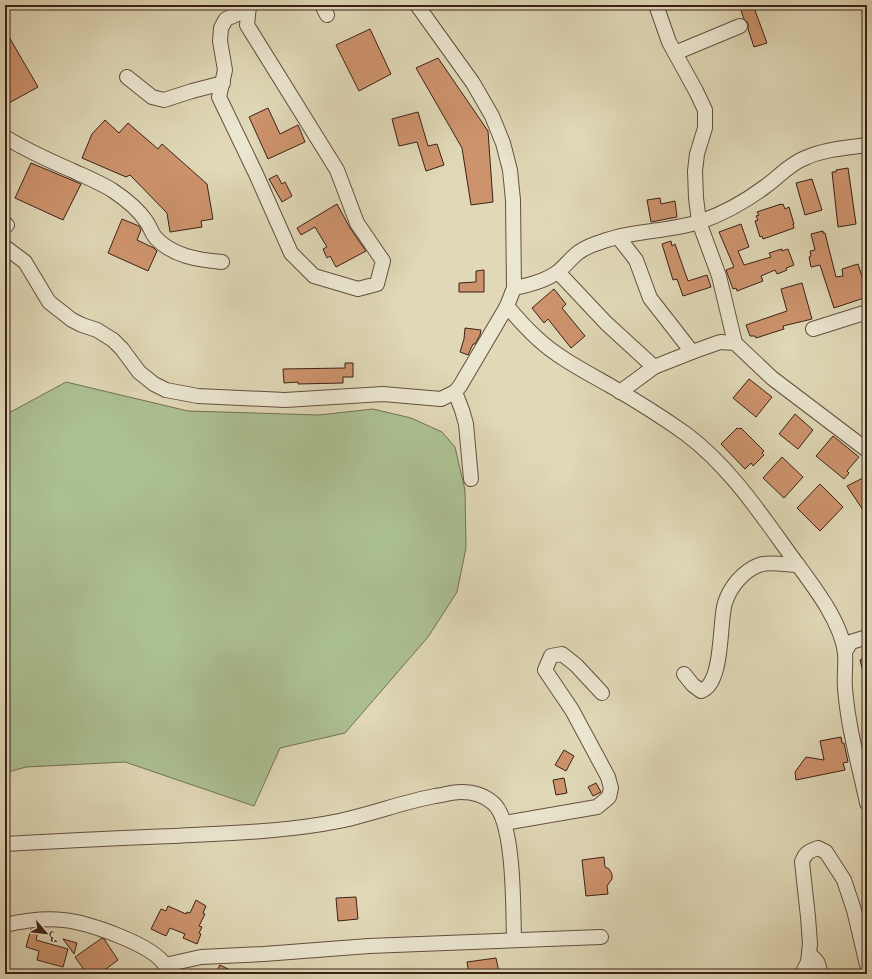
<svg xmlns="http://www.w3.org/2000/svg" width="872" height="979" font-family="'Old Standard TT',Amiri,serif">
<rect width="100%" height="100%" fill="#e0d8b6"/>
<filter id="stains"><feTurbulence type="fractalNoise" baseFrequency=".005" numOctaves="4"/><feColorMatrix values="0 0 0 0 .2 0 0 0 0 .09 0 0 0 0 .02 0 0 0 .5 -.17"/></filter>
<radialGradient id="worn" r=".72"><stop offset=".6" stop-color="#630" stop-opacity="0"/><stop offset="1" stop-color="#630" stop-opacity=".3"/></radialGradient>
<path fill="#acc092" stroke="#737055" d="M66 382 188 411 319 415 373 409 411 418 442 432 455 447 465 490 466 548 457 592 428 637 345 733 280 748 254 806 125 762 26 767 5 773V415Z"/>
<g fill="#cd936d" stroke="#3a2118">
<path d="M739 5H753L767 43 754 47 748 29V23L744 19Z"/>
<path d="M370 29 391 74 359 91 336 45Z"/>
<path d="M5 30 38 87 7 104 5 100Z"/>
<path d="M438 58 488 131 493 202 471 205 462 148 416 68Z"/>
<path d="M268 108 280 134 298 125 305 142 268 159 249 117Z"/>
<path d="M418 112 428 146 437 144 444 165 426 171 417 142 399 146 392 119Z"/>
<path d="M105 120 119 133 128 123 158 149 162 144 207 184 213 219 201 221 202 227 170 232 167 213 130 175 126 177 82 158 92 134Z"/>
<path d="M31 163 81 184 63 220 15 198Z"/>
<path d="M848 168 856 224 838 227 832 172H836V170Z"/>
<path d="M277 175 282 184 285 182 292 196 282 202 269 179Z"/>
<path d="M812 179 822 210 805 215 796 183Z"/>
<path d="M660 198 661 204 675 201 677 217 651 222 647 200Z"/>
<path d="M337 204 350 228 366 251 336 267 330 256 327 258 323 249 327 247 315 227 301 235 297 228Z"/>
<path d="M781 204V205L783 204 785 209 789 207 794 224H793L794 228 763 239 762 236 760 237 755 221 758 220 756 216 759 215 757 212Z"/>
<path d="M122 219 139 226 141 230 137 240 154 248 157 251 148 271 108 253Z"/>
<path d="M741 224 749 247 738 251 744 265 771 257 769 253 782 249V251L788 249 794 265 786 268 787 270 785 271 777 274 775 270 761 276 763 281 737 291 736 288 733 289 726 270 734 267 719 232Z"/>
<path d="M823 231V233H825L836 277 843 276 842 269 858 264 867 292V297L834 308 820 265 811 267 809 257 811 256 810 251 815 250 811 234Z"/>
<path d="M671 241 672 246 675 244 688 281 707 275 711 287 683 296 677 279 673 280 662 244Z"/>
<path d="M484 270V292H459V283L476 282V271Z"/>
<path d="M802 283 812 319 783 326 784 329 756 338 755 336H750L746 325 787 311 781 289Z"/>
<path d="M554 289 566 304 562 308 585 336 571 348 548 319 544 323 532 308Z"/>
<path d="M465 328 481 330 480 335 475 344H473L468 355 460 352 464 339Z"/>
<path d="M345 363H353V377H343V383L298 384V382L284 383 283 369 345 368Z"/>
<path d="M749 379 772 397 756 417 733 398Z"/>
<path d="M795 414 813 430 798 449 779 434Z"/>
<path d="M737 428 739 429 741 428 764 451 762 453 764 455 753 466 751 463 745 469 721 444Z"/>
<path d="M833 436 859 457 847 471 849 473 844 479 816 456Z"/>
<path d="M782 457 803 477 784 498 763 478Z"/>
<path d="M867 476V516L847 486Z"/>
<path d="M820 484 843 507 820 531 797 508Z"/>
<path d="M867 655V679H865L860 660Z"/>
<path d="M841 737 842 743H844L848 762 843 763 845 770 796 780 795 772 806 757 824 760 820 741Z"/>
<path d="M564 750 574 756 566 771 555 765Z"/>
<path d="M564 778 567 793 556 795 553 780Z"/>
<path d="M596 783 601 792 593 796 588 787Z"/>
<path d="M604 857 605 867 609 869 612 874V879L607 886 608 894 586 896 582 860Z"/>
<path d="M356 897 358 919 338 921 336 898Z"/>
<path d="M196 900 206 906 203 913 205 914 199 926 202 927 199 933 201 934 197 944 183 938 185 934 170 928 166 936 151 929 161 909 166 911 168 906 186 914 187 912 190 913Z"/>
<path d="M31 929 38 932 36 940 68 949 63 967 37 960 39 951 26 947Z"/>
<path d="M102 938 104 939 118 960 99 974H87L75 957Z"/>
<path d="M63 939 77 943 74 954Z"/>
<path d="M496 958 499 972 490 974H469L467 962Z"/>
<path d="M220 965 238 974H215Z"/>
</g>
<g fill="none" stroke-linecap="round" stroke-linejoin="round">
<defs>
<g id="minor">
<path d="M322 5 327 15"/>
<path d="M656 5 669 42 696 91 705 110V128L697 154 695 171 696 198 699 222 719 276 735 343"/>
<path d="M249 9 226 19 221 28 220 41 225 70 219 97 256 174 291 253 314 276 358 289 377 284 383 261 357 223 337 170 247 25 249 5"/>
<path d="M675 53 740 26"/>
<path d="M127 77 152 97 164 100 192 91 223 83"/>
<path d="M5 137C26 150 48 160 71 170 84 176 99 182 112 190 124 198 138 209 146 221 150 226 151 232 155 237 172 256 198 260 222 262"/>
<path d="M5 224 7 225"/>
<path d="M618 237 636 260 650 298 692 352"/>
<path d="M5 247 25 262 49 302 72 320 82 325 97 330 113 340 122 349 139 372 154 384 166 390 198 396 285 400 383 394 441 399 455 392 460 386 507 306 514 288 513 200 510 170 503 143 492 116 473 83 417 5"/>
<path d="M558 272 606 323 654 367 692 352 720 342 735 343 772 378 867 450"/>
<path d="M514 288C530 285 546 281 559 271 566 265 572 257 579 252 585 248 594 244 601 242 632 230 667 232 699 222 723 214 746 201 766 186 779 177 789 164 805 158 824 149 847 148 867 145"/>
<path d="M507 306C517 318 527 329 538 339 557 357 586 372 609 385 635 400 661 416 686 434 730 467 760 513 792 557 811 583 841 620 845 653 846 664 844 677 845 688 848 728 859 765 867 803"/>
<path d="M813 329 867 312"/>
<path d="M455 392 462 410 466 424 471 479"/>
<path d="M620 392 654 367"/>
<path d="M845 652 851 642 867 637"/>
<path d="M684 674 693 685 701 691C724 684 719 621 725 603 730 587 743 571 759 565 770 561 786 565 798 565"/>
<path d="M505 823 597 807 609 797 611 788 608 777 572 710 545 670 551 656 562 654 576 665 602 693"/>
<path d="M5 844C61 841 118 838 174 836 229 833 285 832 339 821 372 814 403 802 435 796 444 795 452 792 461 792 472 792 484 795 493 803 515 821 513 911 514 940"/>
<path d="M5 925C23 921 44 918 63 920 86 922 152 944 165 965 166 967 166 971 167 974"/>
<path d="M809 954C818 961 819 963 820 974"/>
<path d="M165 965 201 957 264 954 369 946 601 937"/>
<path d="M802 974 808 962 810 944 808 917 802 862C805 853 809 851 818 848L826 852 844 880 854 910 867 965"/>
</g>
</defs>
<use href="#minor" stroke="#644f40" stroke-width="16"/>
<use href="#minor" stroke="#ebe6d0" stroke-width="14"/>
</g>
<rect width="872" height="979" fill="none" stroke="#e0d8b6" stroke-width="20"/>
<rect x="6" y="6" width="860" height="967" fill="none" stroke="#3a2118" stroke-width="2"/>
<rect x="10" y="10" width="852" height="959" fill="none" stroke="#3a2118"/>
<g transform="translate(46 933) rotate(118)" stroke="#ebe6d0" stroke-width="3" paint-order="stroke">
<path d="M0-3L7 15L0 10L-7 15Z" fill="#3a2118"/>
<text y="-6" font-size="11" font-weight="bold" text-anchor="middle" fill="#3a2118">ش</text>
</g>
<rect width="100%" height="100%" filter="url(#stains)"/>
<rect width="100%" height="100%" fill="url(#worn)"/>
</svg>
